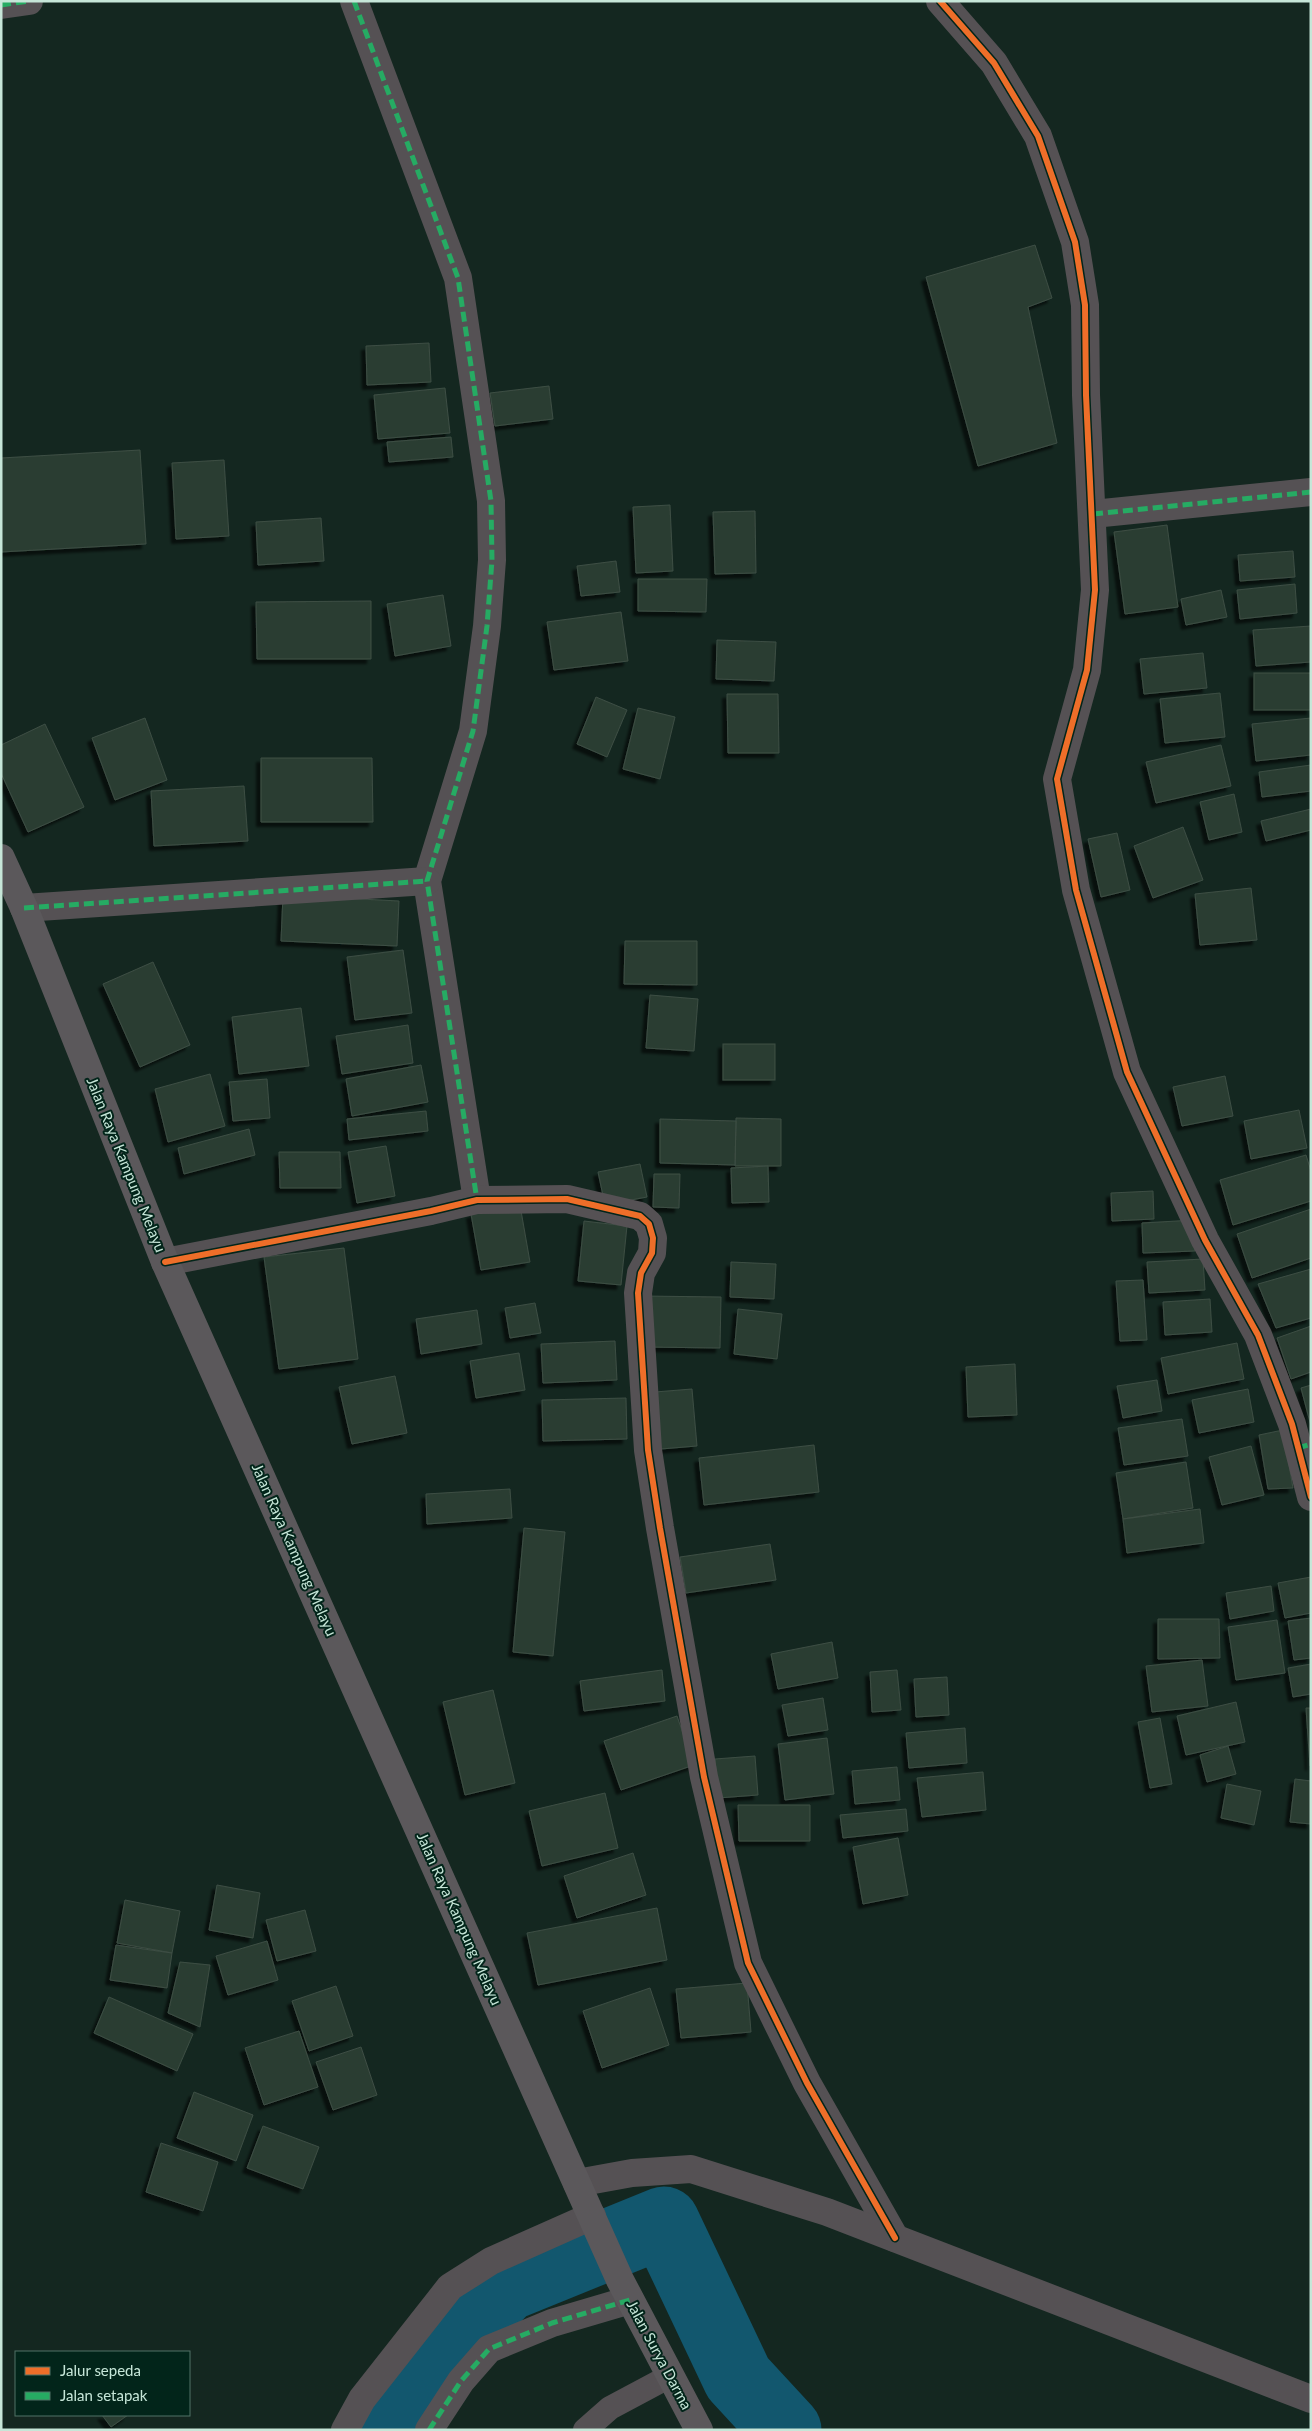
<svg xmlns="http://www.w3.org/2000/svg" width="1312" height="2431" font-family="Lato,sans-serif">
<defs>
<filter id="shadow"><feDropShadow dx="-4.5" dy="4.5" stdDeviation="1" flood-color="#0009"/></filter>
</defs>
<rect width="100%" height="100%" fill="#142720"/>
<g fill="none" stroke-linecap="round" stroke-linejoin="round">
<path stroke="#12576e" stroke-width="71" d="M371 2430 375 2421 506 2286 664 2222 738 2378 786 2430"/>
</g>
<g fill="#2c3e33" stroke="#3d4e44" filter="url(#shadow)">
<path d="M1035 245 1052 298 1028 307 1057 443 978 466 926 277Z"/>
<path d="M429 343 431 382 367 385 366 346Z"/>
<path d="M549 386 553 419 495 426 490 393Z"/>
<path d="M445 388 450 433 378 439 374 395Z"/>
<path d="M451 437 453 457 389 462 387 442Z"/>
<path d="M140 450 146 544 1 552V458Z"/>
<path d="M224 460 229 536 176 539 172 463Z"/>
<path d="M670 505 673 571 636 573 633 507Z"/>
<path d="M755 511 756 573 715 574 713 512Z"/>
<path d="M321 518 324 561 258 565 256 522Z"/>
<path d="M1167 525 1178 607 1125 614 1114 532Z"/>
<path d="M1293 551 1295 577 1240 581 1238 555Z"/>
<path d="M616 561 620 592 581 596 577 566Z"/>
<path d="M638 579H707L706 612 638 611Z"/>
<path d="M1295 584 1297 613 1240 619 1237 590Z"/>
<path d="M1221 590 1227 617 1186 625 1181 599Z"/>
<path d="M443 595 451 646 395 656 387 604Z"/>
<path d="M371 601V659H257L256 602Z"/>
<path d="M621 612 628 661 554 670 547 622Z"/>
<path d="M1311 626V662L1256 666 1253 630Z"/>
<path d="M717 640 776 642 774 681 716 679Z"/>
<path d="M1203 653 1207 688 1144 694 1140 659Z"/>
<rect x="1254" y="673" width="57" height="37"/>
<path d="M1220 693 1225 737 1165 743 1160 699Z"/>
<path d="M727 694H778L779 753H728Z"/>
<path d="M596 697 627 710 607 757 577 744Z"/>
<path d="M638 708 675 717 660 779 623 769Z"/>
<path d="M145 718 167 780 115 800 92 738Z"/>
<path d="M1311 718V755L1256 761 1252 724Z"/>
<path d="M45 724 84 807 28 832 1 773V745Z"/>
<path d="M1221 745 1231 786 1156 803 1146 762Z"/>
<path d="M261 758H372L373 822H261Z"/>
<path d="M1311 765V791L1262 797 1259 772Z"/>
<path d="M244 786 248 841 154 846 151 791Z"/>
<path d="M1234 794 1242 832 1209 840 1200 802Z"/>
<path d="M1311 809V830L1266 841 1261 821Z"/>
<path d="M1183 827 1203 880 1153 898 1134 846Z"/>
<path d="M1117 833 1130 890 1101 897 1088 839Z"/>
<path d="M1251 888 1257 940 1200 945 1195 894Z"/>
<path d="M283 895 399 901 397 946 281 941Z"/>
<path d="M625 941H697V985L624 984Z"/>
<path d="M403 950 412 1013 355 1020 347 957Z"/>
<path d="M153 962 190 1045 140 1067 103 984Z"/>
<path d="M650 995 698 999 694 1051 646 1048Z"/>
<path d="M301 1008 309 1066 239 1074 232 1017Z"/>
<path d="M408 1025 413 1063 342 1074 336 1036Z"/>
<rect x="723" y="1044" width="52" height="36"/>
<path d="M421 1065 428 1102 352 1116 346 1079Z"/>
<path d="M210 1074 225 1126 168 1142 155 1089Z"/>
<path d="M1225 1076 1233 1116 1182 1126 1173 1087Z"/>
<path d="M267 1079 270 1118 233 1121 229 1082Z"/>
<path d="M1299 1110 1307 1148 1251 1159 1244 1121Z"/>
<path d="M426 1111 428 1131 349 1140 347 1119Z"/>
<path d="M736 1118 781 1119V1166H735Z"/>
<path d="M660 1119 736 1121 735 1165 660 1163Z"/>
<path d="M249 1129 255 1155 184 1174 178 1148Z"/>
<path d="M386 1146 395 1196 357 1203 348 1152Z"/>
<path d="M279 1152H340L341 1188H280Z"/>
<path d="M1306 1155 1311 1171V1201L1233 1225 1220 1180Z"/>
<path d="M640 1164 647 1197 605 1205 598 1172Z"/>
<path d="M768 1166 769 1202 732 1203 731 1168Z"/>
<path d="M654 1174H680L679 1208 653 1207Z"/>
<path d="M1153 1191 1154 1219 1112 1221 1111 1193Z"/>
<path d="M520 1205 530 1262 481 1270 471 1214Z"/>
<path d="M1311 1209V1258L1252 1278 1237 1234Z"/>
<path d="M1194 1220 1195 1251 1143 1253 1142 1223Z"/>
<path d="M584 1221 627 1226 621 1285 578 1281Z"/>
<path d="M344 1248 358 1359 279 1369 264 1257Z"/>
<path d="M1203 1259 1205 1290 1149 1293 1147 1262Z"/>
<path d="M731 1262 776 1264 774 1299 730 1297Z"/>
<path d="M1311 1269V1318L1276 1328 1258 1284Z"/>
<path d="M1143 1280 1147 1340 1120 1341 1116 1281Z"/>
<path d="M643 1296 721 1297 720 1348 643 1347Z"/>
<path d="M1210 1299 1212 1332 1165 1335 1163 1302Z"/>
<path d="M535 1303 541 1333 510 1338 505 1308Z"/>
<path d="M738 1309 782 1314 777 1359 734 1354Z"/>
<path d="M477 1310 482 1344 421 1354 416 1319Z"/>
<path d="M1311 1326V1372L1291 1379 1277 1338Z"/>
<path d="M615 1341 617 1380 543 1383 541 1344Z"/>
<path d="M1237 1343 1244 1379 1168 1394 1161 1358Z"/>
<path d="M519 1353 525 1390 476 1398 470 1361Z"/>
<path d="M1015 1364 1017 1415 968 1417 966 1367Z"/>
<path d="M395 1376 407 1433 352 1444 339 1387Z"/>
<path d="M1157 1380 1162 1411 1123 1418 1117 1386Z"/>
<path d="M1311 1385V1426L1301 1388Z"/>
<path d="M692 1389 697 1446 661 1449 655 1392Z"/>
<path d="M1248 1389 1254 1422 1199 1433 1192 1400Z"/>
<path d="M626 1398 627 1439 543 1441 542 1400Z"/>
<path d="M1182 1419 1188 1456 1124 1465 1118 1428Z"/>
<path d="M1283 1430 1293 1488 1268 1489 1259 1435Z"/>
<path d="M814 1445 819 1492 704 1505 699 1458Z"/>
<path d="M1251 1446 1264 1495 1222 1505 1209 1457Z"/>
<path d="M1186 1462 1193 1508 1123 1519 1116 1473Z"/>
<path d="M510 1489 512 1518 427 1524 426 1494Z"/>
<path d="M1200 1509 1204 1543 1127 1553 1123 1519Z"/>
<path d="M524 1528 565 1532 553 1656 513 1652Z"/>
<path d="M770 1544 776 1580 686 1593 680 1557Z"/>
<path d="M1311 1577V1613L1285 1618 1278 1583Z"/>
<path d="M1271 1586 1274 1611 1230 1619 1226 1593Z"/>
<path d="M1311 1618V1658L1294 1660 1288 1621Z"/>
<path d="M1158 1619H1219L1220 1658 1158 1659Z"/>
<path d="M1277 1620 1285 1673 1236 1680 1228 1627Z"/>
<path d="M832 1642 838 1678 778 1689 771 1654Z"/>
<path d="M1202 1660 1208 1706 1152 1712 1146 1666Z"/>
<path d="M1311 1664V1694L1293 1697 1288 1668Z"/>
<path d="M662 1670 665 1701 584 1711 580 1681Z"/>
<path d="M897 1670 901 1710 872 1712 870 1672Z"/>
<path d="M947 1677 949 1715 916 1717 914 1679Z"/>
<path d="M493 1690 515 1783 465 1795 443 1702Z"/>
<path d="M823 1698 828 1730 788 1736 782 1705Z"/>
<path d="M1236 1702 1245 1742 1186 1755 1177 1716Z"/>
<path d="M1306 1708H1311V1766H1310Z"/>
<path d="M677 1716 694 1765 621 1790 604 1741Z"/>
<path d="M1160 1718 1172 1784 1150 1788 1138 1722Z"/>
<path d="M965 1728 967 1763 909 1768 906 1733Z"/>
<path d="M827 1738 834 1794 785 1800 778 1744Z"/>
<path d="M1228 1746 1236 1774 1207 1782 1200 1755Z"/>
<path d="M755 1756 758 1795 718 1798 715 1759Z"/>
<path d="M897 1767 900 1800 855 1804 852 1771Z"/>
<path d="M983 1772 986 1810 922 1817 917 1778Z"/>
<path d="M1295 1779 1311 1781V1824L1290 1822Z"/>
<path d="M1227 1784 1261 1791 1254 1825 1221 1818Z"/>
<path d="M605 1793 618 1848 542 1866 529 1811Z"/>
<path d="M738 1805H810V1841H739Z"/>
<path d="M906 1809 908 1831 843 1838 840 1815Z"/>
<path d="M898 1838 908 1895 863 1904 853 1847Z"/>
<path d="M633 1853 646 1895 577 1918 564 1876Z"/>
<path d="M217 1885 260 1893 253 1938 209 1930Z"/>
<path d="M125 1900 180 1911 172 1953 117 1943Z"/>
<path d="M657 1908 667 1960 538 1985 527 1933Z"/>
<path d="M305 1910 316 1951 277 1961 266 1920Z"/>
<path d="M267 1941 278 1980 228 1995 216 1956Z"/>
<path d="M116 1945 172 1953 167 1988 110 1980Z"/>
<path d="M180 1962 210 1965 200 2027 168 2013Z"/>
<path d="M747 1983 751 2032 681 2038 676 1989Z"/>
<path d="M336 1986 353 2036 309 2051 292 2001Z"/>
<path d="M650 1988 669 2045 602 2068 583 2011Z"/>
<path d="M109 1997 193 2034 177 2071 94 2033Z"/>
<path d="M299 2031 318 2087 264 2105 245 2048Z"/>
<path d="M361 2047 377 2095 333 2110 316 2062Z"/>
<path d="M194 2092 253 2115 236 2161 177 2138Z"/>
<path d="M263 2126 319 2147 303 2189 247 2168Z"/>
<path d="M161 2143 218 2162 203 2211 146 2192Z"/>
<path d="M102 2415H128L111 2427Z"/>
</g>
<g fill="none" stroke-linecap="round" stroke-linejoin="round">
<path stroke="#555154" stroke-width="24" d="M585 2430 610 2408 670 2376"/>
<g stroke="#555154" stroke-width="28">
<path d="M354 1 458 278 491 501 492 560 487 626 473 731 427 881 477 1200"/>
<path d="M940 1 994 63 1038 136 1075 242 1085 305 1086 395 1095 590 1087 670 1057 779 1076 890 1127 1072 1205 1240 1258 1335 1292 1424 1311 1497"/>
<path d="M1 5 29 1"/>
<path d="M1093 514 1311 492"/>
<path d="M24 908 427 881"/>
<path d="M165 1262 431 1211 477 1200 567 1199 640 1216 649 1224 653 1238 652 1253 641 1273 638 1293 648 1450 660 1528 704 1777 748 1963 807 2083 895 2238"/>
<path d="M577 2183 632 2173 691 2169 827 2212 1311 2399"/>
<path d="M345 2430 362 2399 450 2287 491 2261 592 2216"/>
<path d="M429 2430 461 2381 489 2349 552 2323 630 2300"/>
</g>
<path stroke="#5b585b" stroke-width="28" d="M1 858 24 908 165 1262 620 2280 699 2430"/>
<g stroke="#26ab63" stroke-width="5" stroke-dasharray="10 5" stroke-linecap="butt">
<path d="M354 1 458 278 491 501 492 560 487 626 473 731 427 881 477 1200"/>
<path d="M1 5 29 1"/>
<path d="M1093 514 1311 492"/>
<path d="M24 908 427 881"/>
<path d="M1298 1448 1311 1444"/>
<path d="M429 2430 461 2381 489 2349 552 2323 630 2300"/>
</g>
<defs>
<g id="cycleway">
<path d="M940 1 994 63 1038 136 1075 242 1085 305 1086 395 1095 590 1087 670 1057 779 1076 890 1127 1072 1205 1240 1258 1335 1292 1424 1311 1497"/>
<path d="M165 1262 431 1211 477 1200 567 1199 640 1216 649 1224 653 1238 652 1253 641 1273 638 1293 648 1450 660 1528 704 1777 748 1963 807 2083 895 2238"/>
</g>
</defs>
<use href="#cycleway" stroke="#02251a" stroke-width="9"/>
<use href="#cycleway" stroke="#ee6e29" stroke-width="6"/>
</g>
<g text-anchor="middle" stroke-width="4" stroke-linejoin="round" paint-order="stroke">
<g font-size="15" fill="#c6e6d8" stroke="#02251a">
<text transform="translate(126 1165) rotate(68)" y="5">Jalan Raya Kampung Melayu</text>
<text transform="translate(294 1550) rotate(66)" y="5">Jalan Raya Kampung Melayu</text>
<text transform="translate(459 1919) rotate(66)" y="5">Jalan Raya Kampung Melayu</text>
<text transform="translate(659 2355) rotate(62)" y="5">Jalan Surya Darma</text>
</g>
</g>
<rect width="1312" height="2431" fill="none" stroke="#c6e6d8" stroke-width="5"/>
<rect x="15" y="2351" width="175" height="65" fill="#02251a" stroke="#507266"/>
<rect x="25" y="2367" width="25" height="8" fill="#ee6e29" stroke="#507266"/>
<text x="60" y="2376" font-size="15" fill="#c6e6d8">Jalur sepeda</text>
<rect x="25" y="2392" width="25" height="8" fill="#26ab63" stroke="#507266"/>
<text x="60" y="2401" font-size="15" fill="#c6e6d8">Jalan setapak</text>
</svg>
